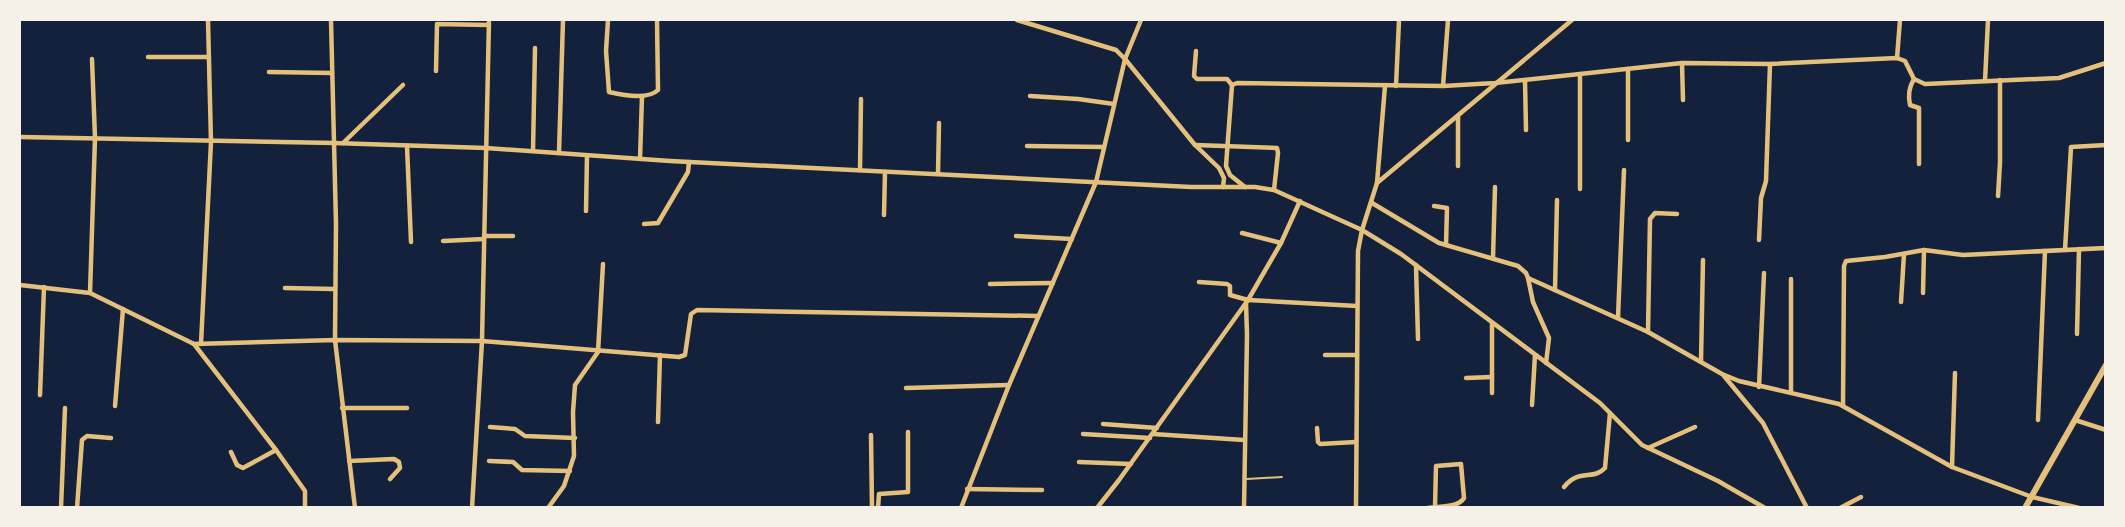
<svg xmlns="http://www.w3.org/2000/svg" width="2125" height="527" font-family="Signika,sans-serif">
<rect width="100%" height="100%" fill="#14213d"/>
<g fill="none" stroke-linecap="round" stroke-linejoin="round">
<path stroke="#e5c07b" stroke-width="2" d="M1247 479 1282 477"/>
<g stroke="#e5c07b" stroke-width="4.5">
<path d="M331 20 336 224 335 340 355 508"/>
<path d="M608 20 606 51 609 92C622 95 648 100 658 90L657 20"/>
<path d="M1017 20 1116 50 1125 59 1195 145 1219 168 1224 178 1223 187"/>
<path d="M1196 51 1194 76 1197 79H1227L1232 85"/>
<path d="M148 57H209"/>
<path d="M1897 58 1900 20"/>
<path d="M1682 63 1683 100"/>
<path d="M436 71 437 24 489 25"/>
<path d="M269 72 332 73"/>
<path d="M1580 74V189"/>
<path d="M1914 79C1909 87 1908 96 1910 105L1919 108V164"/>
<path d="M1525 80 1526 130"/>
<path d="M1985 81 1988 20"/>
<path d="M1232 85 1237 83 1443 86 1495 83 1682 63 1770 64 1897 58 1905 61 1914 79 1925 84 2059 78 2106 63"/>
<path d="M1232 85 1226 166 1230 175 1245 187"/>
<path d="M1396 86 1399 20"/>
<path d="M1443 86 1448 20"/>
<path d="M1030 96 1078 99 1114 104"/>
<path d="M1458 116V166"/>
<path d="M20 137 334 143 486 148 670 161 1191 187H1255L1274 190 1362 230 1401 254 1600 403 1642 445 1718 481 1765 508"/>
<path d="M1628 140V69"/>
<path d="M343 143 403 85"/>
<path d="M1195 145 1277 148 1278 153 1274 190"/>
<path d="M407 146 411 242"/>
<path d="M1027 146 1104 147"/>
<path d="M533 151 535 48"/>
<path d="M559 153 563 20"/>
<path d="M640 159 642 96"/>
<path d="M860 170 861 99"/>
<path d="M938 174 939 123"/>
<path d="M1377 183 1572 20"/>
<path d="M1998 196 2000 163V80"/>
<path d="M1372 203 1439 243 1518 266 1526 273 1528 278 1648 332 1722 374 1739 381 1839 404 1952 467 2032 497 2079 508"/>
<path d="M1434 206 1447 208 1446 245"/>
<path d="M586 211 587 156"/>
<path d="M884 215 885 172"/>
<path d="M644 224 658 223 688 172 689 162"/>
<path d="M1242 233 1281 243"/>
<path d="M484 236H513"/>
<path d="M1016 236 1072 239"/>
<path d="M1759 240 1761 198 1766 181 1770 64"/>
<path d="M443 241 484 239"/>
<path d="M2065 250 2071 147 2106 145"/>
<path d="M1493 258 1495 187"/>
<path d="M1416 265 1418 339"/>
<path d="M1528 278 1533 302 1549 338 1546 363"/>
<path d="M1199 282 1227 284 1230 286V295L1248 300 1357 306"/>
<path d="M990 284 1053 283"/>
<path d="M20 285 90 293 194 344 276 450 305 491V508"/>
<path d="M285 288 334 289"/>
<path d="M1555 290 1557 200"/>
<path d="M90 293 95 138 92 59"/>
<path d="M1923 293 1924 250"/>
<path d="M1901 302 1904 254"/>
<path d="M1618 318 1624 170"/>
<path d="M1492 323V393"/>
<path d="M1648 332 1650 219 1655 213 1677 214"/>
<path d="M2077 334 2079 249"/>
<path d="M194 344 335 340 482 341 679 357 685 355 691 314 697 310 1038 316"/>
<path d="M201 344 211 142 208 20"/>
<path d="M1325 355H1357"/>
<path d="M1701 361 1703 260"/>
<path d="M1724 376 1763 423 1807 508"/>
<path d="M1466 378 1492 377"/>
<path d="M1759 387 1764 273"/>
<path d="M906 388 1009 385"/>
<path d="M1791 393V279"/>
<path d="M40 395 44 287"/>
<path d="M1532 405 1535 355"/>
<path d="M115 406 123 309"/>
<path d="M1843 406 1844 266 1846 261 1885 257 1924 250 1963 255 2106 248"/>
<path d="M342 408H407"/>
<path d="M2038 420 2045 251"/>
<path d="M2075 420 2106 430"/>
<path d="M658 422 660 355"/>
<path d="M1103 424 1157 428"/>
<path d="M490 427 515 429 525 436 575 438"/>
<path d="M1317 428 1318 442 1320 444 1356 442"/>
<path d="M1083 434 1150 438"/>
<path d="M1153 434 1244 440"/>
<path d="M871 435 872 508"/>
<path d="M1648 448 1695 427"/>
<path d="M231 452 237 465 243 468 276 450"/>
<path d="M349 461 394 459 399 462 400 468 390 479"/>
<path d="M489 461 513 462 522 470 570 471"/>
<path d="M1079 462 1131 464"/>
<path d="M1952 467 1955 373"/>
<path d="M1564 487C1579 468 1593 481 1605 468L1610 413"/>
<path d="M967 489 1042 490"/>
<path d="M61 508 65 408"/>
<path d="M77 508 82 440 87 436 111 438"/>
<path d="M472 508 482 341 489 20"/>
<path d="M548 508 564 486 574 456 573 412 575 385 598 352 603 264"/>
<path d="M878 508 879 494 908 492V432"/>
<path d="M961 508 1009 385 1096 182 1125 59 1141 20"/>
<path d="M1097 508 1119 480 1248 300 1281 243 1300 201"/>
<path d="M1244 508 1247 335 1246 303"/>
<path d="M1356 508 1358 251 1362 230 1377 183 1385 86"/>
<path d="M1428 508C1439 506 1458 508 1464 498L1461 464 1436 466 1435 507"/>
<path d="M1840 508 1861 497"/>
</g>
<path stroke="#e5c07b" stroke-width="6" d="M2025 508 2106 365"/>
</g>
<rect width="2125" height="527" fill="none" stroke="#f6f1e7" stroke-width="42"/>
</svg>
